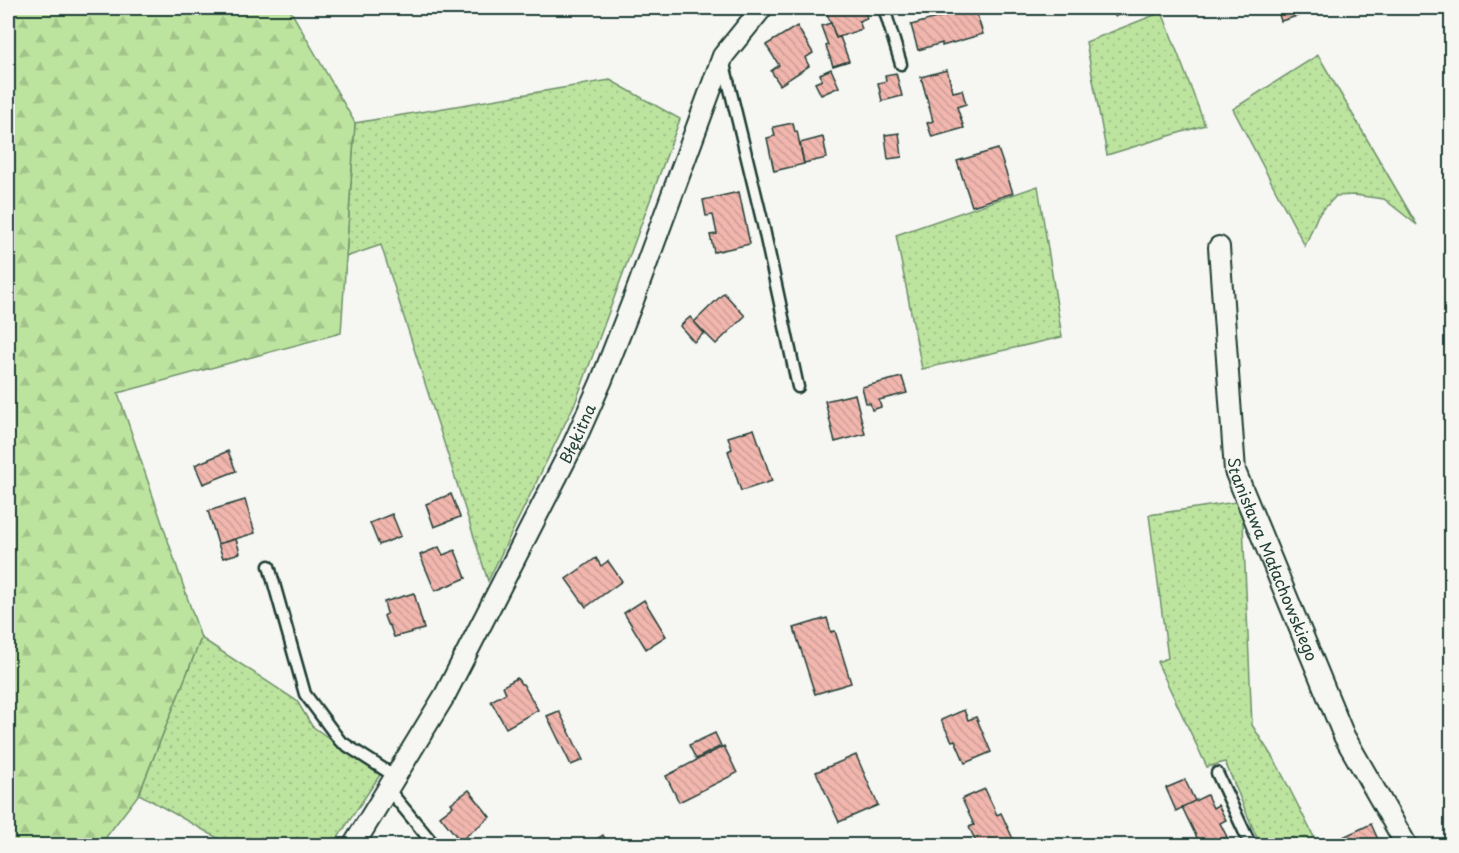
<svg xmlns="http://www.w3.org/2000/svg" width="1459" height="853" font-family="'Playpen Sans',sans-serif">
<defs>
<pattern id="grass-dots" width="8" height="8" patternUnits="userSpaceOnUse" patternTransform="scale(1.5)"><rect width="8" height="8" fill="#bde49f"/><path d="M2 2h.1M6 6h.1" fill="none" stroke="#a2c48a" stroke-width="1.8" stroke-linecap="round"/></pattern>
<pattern id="forest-firs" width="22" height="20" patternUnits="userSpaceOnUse" patternTransform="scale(1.5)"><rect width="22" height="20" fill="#bde49f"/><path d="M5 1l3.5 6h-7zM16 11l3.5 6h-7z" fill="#a2c48a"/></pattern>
<pattern id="building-back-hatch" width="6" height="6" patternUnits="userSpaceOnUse" patternTransform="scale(1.5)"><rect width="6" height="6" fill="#f1b6ae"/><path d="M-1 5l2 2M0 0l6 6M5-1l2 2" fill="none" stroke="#ce9d96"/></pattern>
</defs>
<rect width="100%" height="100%" fill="#f6f6f2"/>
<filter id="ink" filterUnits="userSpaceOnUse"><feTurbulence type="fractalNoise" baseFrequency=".0167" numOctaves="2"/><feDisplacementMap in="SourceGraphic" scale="12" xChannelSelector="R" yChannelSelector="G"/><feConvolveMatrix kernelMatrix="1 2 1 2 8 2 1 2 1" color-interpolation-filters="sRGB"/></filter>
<g filter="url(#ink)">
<g fill="url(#grass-dots)" stroke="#6e906a" stroke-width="1.5">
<path d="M1162 12 1205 125 1107 155 1086 42Z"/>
<path d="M1318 55 1417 225 1384 199 1354 195 1336 196 1318 215 1305 246 1233 109Z"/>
<path d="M610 80 680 119 576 401 488 581 381 245 346 257 355 123Z"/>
<path d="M1038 186 1062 337 922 369 896 235Z"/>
<path d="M1242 501 1252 725 1278 766 1318 845H1260L1225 762 1207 767 1157 662 1168 658 1149 515Z"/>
<path d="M201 638 297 701 312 726 380 775 333 845H230L139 794Z"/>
</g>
<path fill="url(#forest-firs)" stroke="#6e906a" stroke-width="1.5" d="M8 8H289L355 123 341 333 118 393 201 638 139 794 100 845H8Z"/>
<g fill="url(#building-back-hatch)" stroke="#1f3d34" stroke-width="1.5">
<path d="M825 8H863L867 18 859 21 862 29 836 38Z"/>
<path d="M975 8 983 34 942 46V43L918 50 911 25 973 8Z"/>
<path d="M1112 8H1141L1142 9 1115 16Z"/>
<path d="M1277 8H1323L1281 21Z"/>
<path d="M831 23 836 38 840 37 849 61 833 66 826 46 828 45 821 26Z"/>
<path d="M797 26 813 53 805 58 809 66 780 85 771 71 779 65 766 45Z"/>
<path d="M831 69 839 87 821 95 815 83 822 80 820 74Z"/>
<path d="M947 70 953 92 962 90 966 104 957 107 964 128 932 137 927 123 933 121 921 77Z"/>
<path d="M896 73 902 96 882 101 878 83 886 81 885 75Z"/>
<path d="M793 123 795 132 797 131 804 164 774 171 767 138 775 136 773 127Z"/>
<path d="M899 133 902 157 888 159 885 135Z"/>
<path d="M823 137 827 158 804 163 800 143Z"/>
<path d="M998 149 1013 193 972 206 957 161Z"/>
<path d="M739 192 750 244 714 252 710 235 717 234 713 215 706 216 703 200Z"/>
<path d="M724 293 745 316 716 344 694 322Z"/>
<path d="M690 317 704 333 694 342 680 326Z"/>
<path d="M902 377 907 393 879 400 881 407 872 410 870 403H866L862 387Z"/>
<path d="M855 394 865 434 835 442 825 401Z"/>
<path d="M754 429 772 481 741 491 728 451 732 449 728 437Z"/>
<path d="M228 451 236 471 203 484 195 465Z"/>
<path d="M451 494 460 517 434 527 426 504Z"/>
<path d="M245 500 255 533 218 544 208 511Z"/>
<path d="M392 514 401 536 379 545 370 523Z"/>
<path d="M236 539 240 553 223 558 218 544Z"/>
<path d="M439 547 443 555 455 550 466 578 435 591 420 555Z"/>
<path d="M596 558 601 566 608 561 622 581 586 607 566 579Z"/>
<path d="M414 593 424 629 394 637 390 626 387 624 384 616 387 613 384 602Z"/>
<path d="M644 600 666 636 646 649 624 613Z"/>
<path d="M827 618 831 632 835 631 851 683 815 694 794 628Z"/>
<path d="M517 678 521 684H523L538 710 506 728 491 701 506 693 503 686Z"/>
<path d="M964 710 968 720 976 717 991 752 965 763 955 740 952 741 941 720Z"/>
<path d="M559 711 583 760 571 765 547 716Z"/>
<path d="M715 733 721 746 696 759 689 745Z"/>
<path d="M724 746 737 773 679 802 666 776Z"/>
<path d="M856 755 878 805 839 822 816 772Z"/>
<path d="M1185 780 1195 801 1176 811 1166 788Z"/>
<path d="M985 789 997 815 1001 813 1013 839 1000 846H978L969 827 974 825 962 799Z"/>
<path d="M469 790 490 817 460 841 440 816 453 806 451 803Z"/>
<path d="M1207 795 1213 808 1218 805 1226 820 1220 823 1227 837 1208 846H1201L1182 807Z"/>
<path d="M1371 824 1381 846H1327L1326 845Z"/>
<path d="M603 835 609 846H586Z"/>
</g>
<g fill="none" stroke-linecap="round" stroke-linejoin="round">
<defs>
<g id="service">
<path d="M884 8 901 64"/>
<path d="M723 60 762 220 798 387"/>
<path d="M269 566 305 694 340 741 396 777"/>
<path d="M1217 773 1251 846"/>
<path d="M388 789 435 846"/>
</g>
<g id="minor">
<path id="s1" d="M1219 247 1235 471 1344 736 1407 846"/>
<path id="s2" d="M353 846 445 695 573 445 601 382 634 298 723 56 762 8"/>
</g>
</defs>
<use href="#service" stroke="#1f3d34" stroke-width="15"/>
<use href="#minor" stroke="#1f3d34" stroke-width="24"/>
<use href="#service" stroke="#f6f6f2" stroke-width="10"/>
<use href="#minor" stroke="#f6f6f2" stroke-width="20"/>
</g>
</g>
<g text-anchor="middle" stroke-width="4.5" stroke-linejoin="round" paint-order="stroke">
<g font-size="16" fill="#1f3d34" stroke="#f6f6f2">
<text dy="6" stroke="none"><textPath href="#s2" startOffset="470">Błękitna</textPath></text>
<text dy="6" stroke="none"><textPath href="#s1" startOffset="320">Stanisława Małachowskiego</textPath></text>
</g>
</g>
<rect width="1459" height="853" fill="none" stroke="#f6f6f2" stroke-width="30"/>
<rect x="15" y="15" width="1429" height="823" fill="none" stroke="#1f3d34" stroke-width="2" filter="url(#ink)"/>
</svg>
